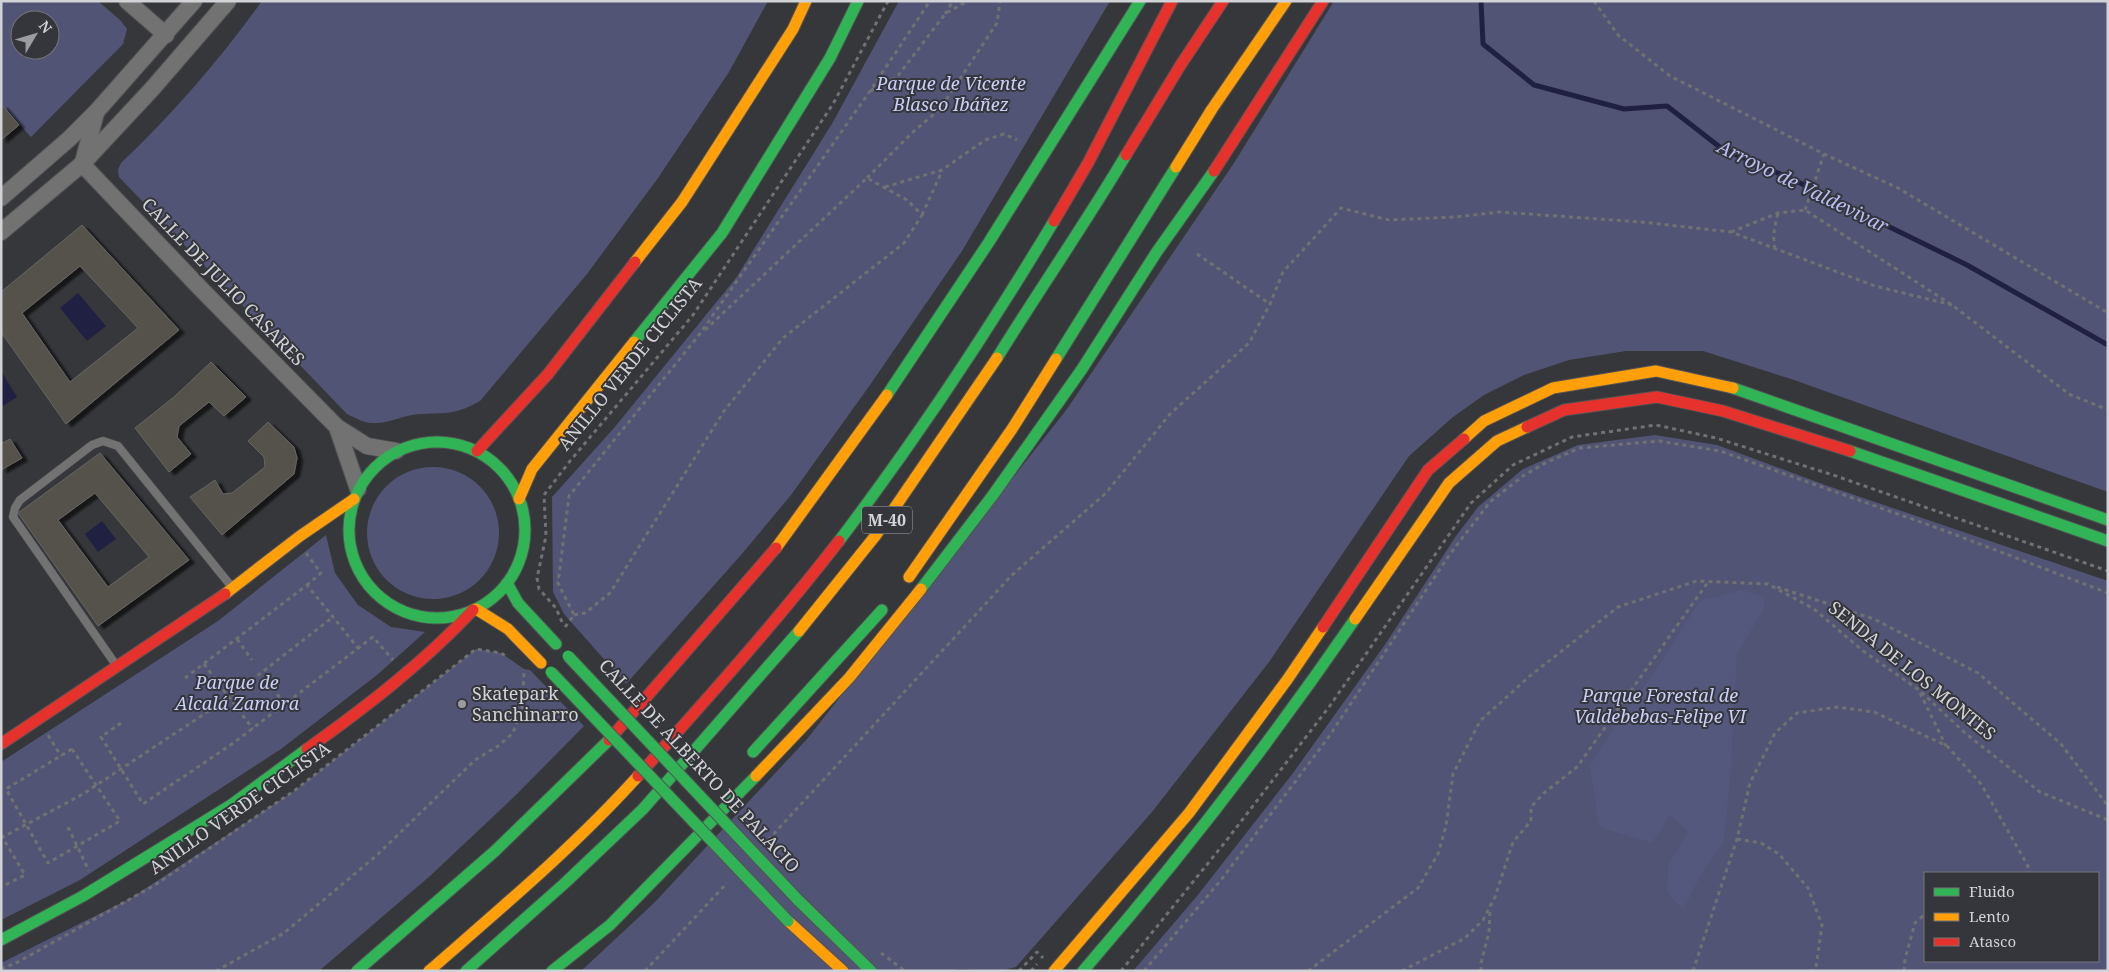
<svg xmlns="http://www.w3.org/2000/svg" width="2109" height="972" font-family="'Noto Serif',serif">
<defs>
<filter id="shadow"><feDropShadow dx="5.5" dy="3" stdDeviation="1" flood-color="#0009"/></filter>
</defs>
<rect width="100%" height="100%" fill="#36373a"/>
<g fill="#525476" fill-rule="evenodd">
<path d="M1 1H98L121 21 127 29 123 44 31 137 1 104ZM20 20H50V50H20Z"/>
<path d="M262 1H768L729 72 658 178 587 274 480 401C450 418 443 411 412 415 399 417 387 424 373 423 364 423 355 418 347 414L119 177 118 170 121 163C173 114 220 59 262 1Z"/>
<path d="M899 1H1110L962 251 870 385 791 495 741 555 626 684 564 614 553 592 552 497 614 428 736 278 833 122Z"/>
<path d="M1334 1H2108V492L1794 380 1703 351H1626L1569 360 1524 375 1484 395 1453 417 1409 456 1269 662 1152 812 1016 967 1001 971 959 969 952 971H581L654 903 807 739 1067 409 1234 163Z"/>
<path d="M1655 435 1717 445 1828 486 2108 581V971H1133L1197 896 1293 773 1384 646 1456 536 1478 507 1523 469 1578 445ZM1925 873H2098V961H1925Z"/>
<circle cx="433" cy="533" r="66"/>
<path d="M326 535 335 573 358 605 391 627 425 632 377 675 281 749 80 880 1 920V762L218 621Z"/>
<path d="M476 649 501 653 524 669 530 670 584 726 516 795 430 876 319 971H1V963L131 898 294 791Z"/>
</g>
<path fill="#54587d" d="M1741 590 1764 597 1765 607 1737 653 1730 781 1724 841 1699 878 1683 910 1667 892 1668 865 1688 832 1670 815 1652 843 1599 827 1590 766 1622 715 1645 686 1700 601Z"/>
<g fill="#202043">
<path d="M78 293 106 326 87 341 60 308Z"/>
<path d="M1 371 17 397 3 406 1 403Z"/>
<path d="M102 521 116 539 98 552 85 534Z"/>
</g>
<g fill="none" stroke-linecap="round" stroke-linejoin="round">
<path stroke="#202043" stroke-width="5" d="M1481 1 1483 44 1534 85 1624 109 1667 106 1721 148 1796 181 1967 265 2108 345"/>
</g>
<g fill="#54514b" stroke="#666" fill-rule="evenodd" filter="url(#shadow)">
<path d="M2 105 19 125 1 140V106Z"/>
<path d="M82 225 179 330 66 424 1 332V292ZM80 266 138 328 70 382 22 313Z"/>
<path d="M211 362 246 397 224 416 209 402 179 426 177 437 191 454 169 472 135 428 174 397Z"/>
<path d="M268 422 294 447 297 458 294 474 222 535 190 497 215 480 223 494 232 493 265 467 264 457 248 441Z"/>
<path d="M10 439 22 458 1 470V440L3 443Z"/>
<path d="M100 453 189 560 98 626 18 513ZM95 493 149 557 108 587 58 520Z"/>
</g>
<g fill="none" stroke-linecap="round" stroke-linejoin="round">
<defs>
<path id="lane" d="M116 665 13 517 15 508 20 500 92 445 103 441 118 446 231 586"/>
<g id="street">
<path d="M127 1 166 35"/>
<path d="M83 162 96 113"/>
<path d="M82 164 202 290 337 427 367 446 396 451"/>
<path d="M1 198 69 139 97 111 194 1"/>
<path d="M1 232 82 164 152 89 228 1"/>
<path d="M337 427 358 489"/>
</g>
<g id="fast">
<path d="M634 342 722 233 830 58 858 1"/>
<path d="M997 358C1039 290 1085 224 1126 155"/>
<path d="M1056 359 1176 167"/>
<path d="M1733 388 2108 520"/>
<path d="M887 395 989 242 1140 1"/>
<circle cx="437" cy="530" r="88"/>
<path d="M1850 451 2108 541"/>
<path d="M839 541C917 438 988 331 1054 221"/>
<path d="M507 583 518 603 556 644"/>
<path d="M921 589 993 495 1082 369 1156 253 1214 171"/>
<path d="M753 752 882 610"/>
<path d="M798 900 871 971"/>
<path d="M1 940 83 896 231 805 307 749"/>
<path d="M357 971 495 851 609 740"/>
<path d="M466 971 565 883 643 809 799 631"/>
<path d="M552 971 610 925 756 776"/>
<path d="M1083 971C1180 859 1271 741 1355 619"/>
</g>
<g id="slow">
<path d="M1176 167 1212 109 1286 1"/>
<path d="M635 262 682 202 793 29 806 1"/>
<path d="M1464 439 1484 421 1553 388 1656 371 1733 388"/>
<path d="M519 499 532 469 634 342"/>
<path d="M776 548 887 395"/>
<path d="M909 577 1012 429 1056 359"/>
<path d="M225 594 300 536 354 499"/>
<path d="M476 609 508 629 541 663"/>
<path d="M1355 619 1449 483 1497 441 1527 427"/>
<path d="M799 631 876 535 997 358"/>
<path d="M756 776 849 678 921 589"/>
<path d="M788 921 843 971"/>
<path d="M429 971C500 909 575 846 638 776"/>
<path d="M1054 971 1189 813 1287 680 1323 627"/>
</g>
<g id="jam">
<path d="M1126 155 1180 66 1223 1"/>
<path d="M1214 171 1323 1"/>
<path d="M1054 221 1088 163 1172 1"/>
<path d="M1527 427 1564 410 1657 397 1723 411 1850 451"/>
<path d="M477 451 548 374 635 262"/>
<path d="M1323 627 1428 470 1464 439"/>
<path d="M609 740 776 548"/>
<path d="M1 744 225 594"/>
<path d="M307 749C366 707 423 663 473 610"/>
<path d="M638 776C707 699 776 622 839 541"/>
</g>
</defs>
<use href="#lane" stroke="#535355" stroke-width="9"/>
<use href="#street" stroke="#535355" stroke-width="18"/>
<use href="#fast" stroke="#535355" stroke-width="13"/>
<use href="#slow" stroke="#535355" stroke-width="13"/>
<use href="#jam" stroke="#535355" stroke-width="13"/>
<g stroke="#707172" stroke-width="3" stroke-dasharray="4 4" stroke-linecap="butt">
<path d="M1594 1 1618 35 1670 76 1824 154 1898 188 2108 313"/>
<path d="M945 14 953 1"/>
<path d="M870 91 897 77 945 14 967 1"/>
<path d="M867 178 913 132 940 109 997 23 1000 1"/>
<path d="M885 187 942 170 985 140 1004 134 1017 140"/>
<path d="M1805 210 1824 154"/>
<path d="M922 215 942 171"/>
<path d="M1731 232 1778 213 1805 210 1952 305 2069 394 2108 410"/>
<path d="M1775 249C1772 236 1775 226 1778 213"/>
<path d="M1197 254 1270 304"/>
<path d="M306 553 321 573 307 585"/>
<path d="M1777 587 1874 619 1978 673 2061 744 2108 806"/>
<path d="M574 615 585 613 610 593 724 411 783 338 904 243 922 215 907 200 867 178 704 331"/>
<path d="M562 622 556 608 539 589 537 578 546 536 544 495 570 461 693 315 833 104 888 1"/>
<path d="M565 627 574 615 558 583 569 496 699 335 870 91 930 1"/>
<path d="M237 639 252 660"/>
<path d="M204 664 253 729"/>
<path d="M185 678 307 585 358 648"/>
<path d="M272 688 285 704"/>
<path d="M1920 693 1946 746"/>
<path d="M121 723 101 737 143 804 232 744 373 637 393 660"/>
<path d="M48 735 61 756"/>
<path d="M72 749 120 821 48 863 6 789Z"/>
<path d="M68 827 89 871"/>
<path d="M1 835 25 875 1 887"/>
<path d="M1 838 83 794 230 697 333 617"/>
<path d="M1737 839 1761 843 1779 854 1808 888 1822 925 1816 967 1812 971"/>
<path d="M768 840 1012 575 1106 493 1170 414 1249 343 1270 304 1283 272 1341 208 1389 220 1455 217 1500 212 1641 222 1731 232 1875 286 1952 305"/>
<path d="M881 953 905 971"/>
<path d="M1 969 18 962 155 885 294 791 476 649 501 653 507 657"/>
<path d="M216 971 284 933 376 856 475 760 498 746 513 733 522 709 524 673"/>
<path d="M645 971 727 883"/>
<path d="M1019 971 1037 952 1043 958"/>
<path d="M1031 971 1037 964"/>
<path d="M1121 971 1226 841 1329 707 1471 503 1513 465 1572 437 1656 425 1716 438 1833 475 2108 571"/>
<path d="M1144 971 1221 880 1328 738 1450 554 1490 502 1523 476 1547 462 1580 448 1659 441 1720 451 1943 530 2108 593"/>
<path d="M1308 971 1418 888 1438 854 1446 826 1453 774 1480 721 1531 675 1618 607 1697 581 1768 584 1814 609 1863 651 1919 690 1965 733 2040 792 2108 820"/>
<path d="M1402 971 1465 938 1483 920 1495 897 1513 842 1531 821V807L1544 793 1577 767 1708 582"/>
<path d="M1481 971V963L1489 932 1490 909"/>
<path d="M1693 971 1737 839 1750 783 1775 733 1797 713 1837 707 1874 712 1947 746 1981 784 2028 866V873"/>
<path d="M1904 971 1905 959 1915 923 1925 914"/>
</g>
<use href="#lane" stroke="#727273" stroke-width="8"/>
<use href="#street" stroke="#727273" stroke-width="16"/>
<use href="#fast" stroke="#30b455" stroke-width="11"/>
<use href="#slow" stroke="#ff9f0a" stroke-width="11"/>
<use href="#jam" stroke="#e5322d" stroke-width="11"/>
<defs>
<g id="fast-bridge">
<path d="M568 656 798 900"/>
<path d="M551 672 788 921"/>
</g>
</defs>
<use href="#fast-bridge" stroke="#535355" stroke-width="13" stroke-linecap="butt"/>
<use href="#fast-bridge" stroke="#30b455" stroke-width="11"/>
</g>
<circle fill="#9b9c9f" stroke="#35363b" stroke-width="2" cx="462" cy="704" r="5"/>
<g text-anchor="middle" stroke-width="4" stroke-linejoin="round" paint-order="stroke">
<rect fill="#35363b" stroke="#a3a4a8" stroke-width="1" x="862" y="506.5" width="50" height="27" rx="4"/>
<g font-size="16" font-weight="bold" fill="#d2d3d6">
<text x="887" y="526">M-40</text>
</g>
<g font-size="18" font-style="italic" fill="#cacffa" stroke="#35363b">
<text x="951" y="90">Parque de Vicente<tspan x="951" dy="21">Blasco Ibáñez</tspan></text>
<text x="237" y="689">Parque de<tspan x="237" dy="21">Alcalá Zamora</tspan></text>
<text x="1660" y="702">Parque Forestal de<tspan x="1660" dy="21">Valdebebas-Felipe VI</tspan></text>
</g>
<g font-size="18" fill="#d2d3d6" stroke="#35363b">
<text transform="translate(223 282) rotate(46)" y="6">CALLE DE JULIO CASARES</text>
<text transform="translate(630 364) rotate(-51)" y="6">ANILLO VERDE CICLISTA</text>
<text transform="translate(1912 671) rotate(39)" y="6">SENDA DE LOS MONTES</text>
<text transform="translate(699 766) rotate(47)" y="6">CALLE DE ALBERTO DE PALACIO</text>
<text transform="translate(240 808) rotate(-35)" y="6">ANILLO VERDE CICLISTA</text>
</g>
<g font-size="18" fill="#d2d3d6" stroke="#35363b" text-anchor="start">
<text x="472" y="700">Skatepark<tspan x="472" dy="21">Sanchinarro</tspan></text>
</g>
<g font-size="19" font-style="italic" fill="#b8bef7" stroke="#35363b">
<text transform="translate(1803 186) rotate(26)" y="7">Arroyo de Valdevivar</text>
</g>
</g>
<rect width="2109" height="972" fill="none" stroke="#d2d3d6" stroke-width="5"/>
<rect x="1924" y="872" width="175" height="90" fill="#35363b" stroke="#747579"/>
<rect x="1934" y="888" width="25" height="8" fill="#30b455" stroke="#747579"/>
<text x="1969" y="897" font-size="15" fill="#d2d3d6">Fluido</text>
<rect x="1934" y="913" width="25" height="8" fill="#ff9f0a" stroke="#747579"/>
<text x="1969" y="922" font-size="15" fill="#d2d3d6">Lento</text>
<rect x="1934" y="938" width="25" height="8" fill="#e5322d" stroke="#747579"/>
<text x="1969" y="947" font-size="15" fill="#d2d3d6">Atasco</text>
<g transform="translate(35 35) rotate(52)"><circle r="24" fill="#35363b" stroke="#747579"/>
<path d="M0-4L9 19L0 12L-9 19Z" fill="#9b9c9f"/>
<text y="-8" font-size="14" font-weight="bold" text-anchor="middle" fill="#d2d3d6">N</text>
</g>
</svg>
